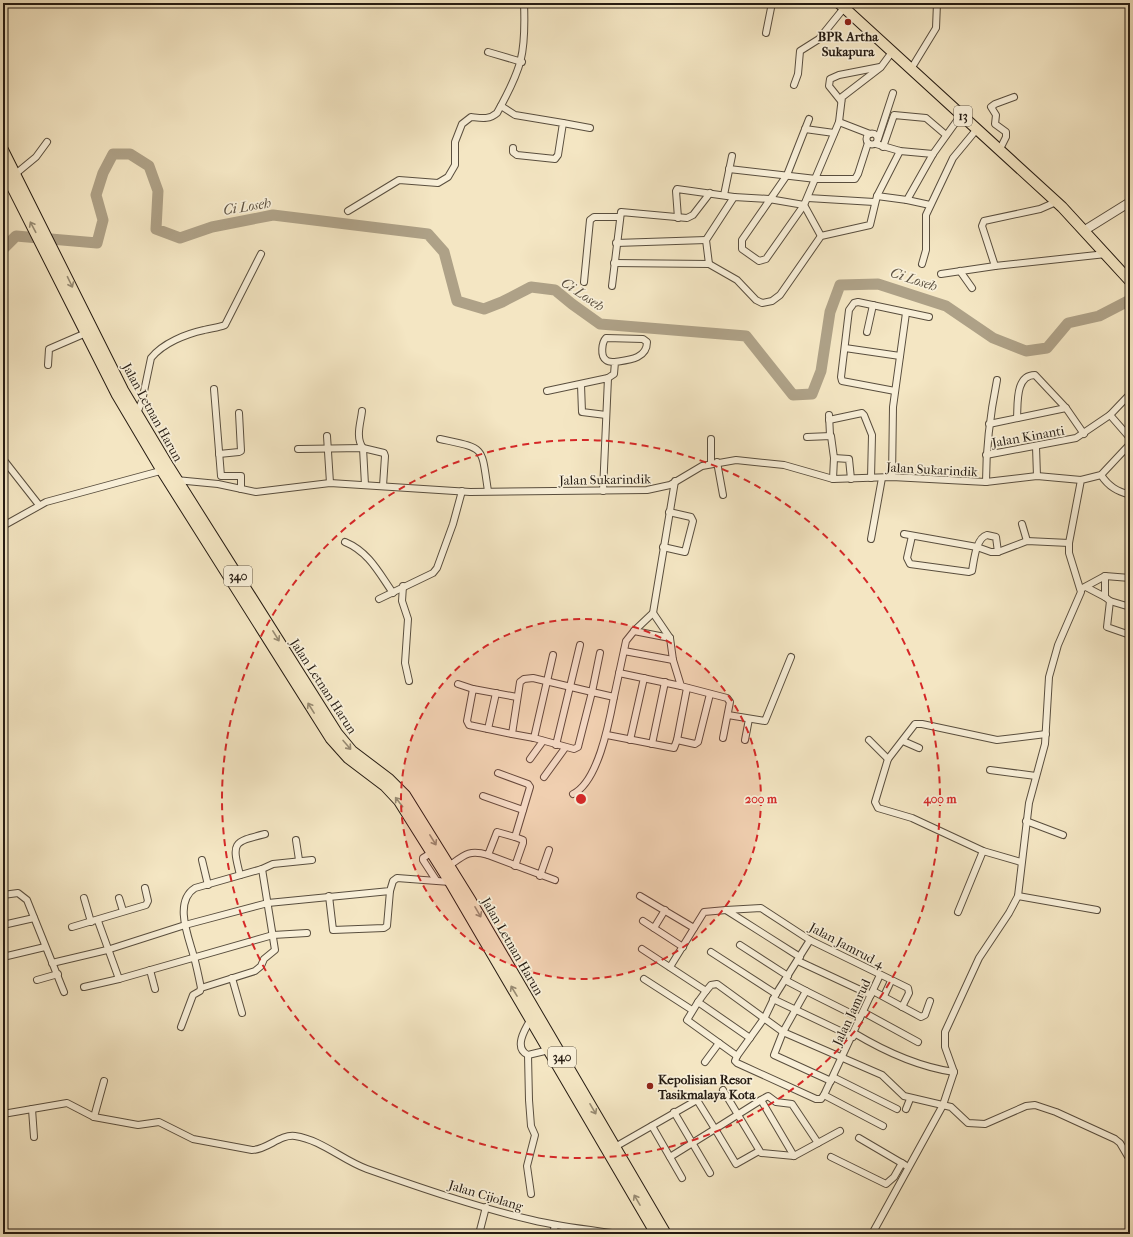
<svg xmlns="http://www.w3.org/2000/svg" width="1133" height="1237" font-family="'IM FELL French Canon',serif">
<rect width="100%" height="100%" fill="#f4e6c3"/>
<filter id="stains"><feTurbulence type="fractalNoise" baseFrequency=".005" numOctaves="4"/><feColorMatrix values="0 0 0 0 .2 0 0 0 0 .09 0 0 0 0 .02 0 0 0 .5 -.17"/></filter>
<radialGradient id="worn" r=".72"><stop offset=".6" stop-color="#630" stop-opacity="0"/><stop offset="1" stop-color="#630" stop-opacity=".3"/></radialGradient>
<g fill="none" stroke-linecap="round" stroke-linejoin="round">
<path stroke="#aea187" stroke-width="11" d="M3 249 16 236 97 243 103 220 96 195 103 173 113 154H130L149 166 158 191 156 229 180 238 212 227 273 215 428 234 444 252 457 301 484 309 502 302 531 287 555 290 572 304 600 324 746 336 793 395 812 394 821 371 830 312 840 285 878 284 946 306 993 338 1026 351 1047 348 1068 323 1099 316 1130 300"/>
<defs>
<g id="minor">
<path d="M766 33 772 3"/>
<path d="M488 52 522 62"/>
<path d="M911 69 936 28 937 3"/>
<path d="M794 85 798 74 800 51 819 39 844 8"/>
<path d="M841 101 829 86 830 79 839 75 880 67"/>
<path d="M501 106 515 115 563 123 558 155 555 159 517 155 513 152V148"/>
<path d="M809 119 787 175 742 240V249L759 261 766 259 804 205 839 122 842 97 881 67 892 52"/>
<path d="M839 122 870 134"/>
<path d="M563 123 590 128"/>
<path d="M805 129 834 133"/>
<circle cx="872" cy="139" r="5.5"/>
<path d="M878 139 893 93"/>
<path d="M876 144 900 151 933 154"/>
<path d="M883 147 894 115 926 118 946 135"/>
<path d="M1000 149 1006 137V132L995 124 996 115 991 107 995 104 1014 97"/>
<path d="M729 169 816 179H855L858 174 868 143"/>
<path d="M13 176 36 157 47 142"/>
<path d="M724 195 732 156"/>
<path d="M877 196 907 200 933 154 961 115"/>
<path d="M808 198 874 202"/>
<path d="M907 200 930 205"/>
<path d="M348 211 399 180 438 183 448 177 455 165V142L462 124 471 117C481 118 489 120 497 113 522 68 526 54 524 3"/>
<path d="M678 218 676 191 677 189 734 197"/>
<path d="M616 243 706 240"/>
<path d="M614 263 709 264 737 280 756 300 762 303 772 301 780 295 821 236 870 225 877 196 900 151"/>
<path d="M709 264 706 240 734 197 769 199 804 205 821 236"/>
<path d="M922 264 926 250V215L953 158 977 129"/>
<path d="M995 266 982 226 984 221 1040 209 1056 202"/>
<path d="M960 271 972 288"/>
<path d="M941 274 995 266 1106 254"/>
<path d="M584 282 590 220 594 217H620"/>
<path d="M612 286 621 212 687 218 693 215 710 193"/>
<path d="M867 332 873 305"/>
<path d="M845 348 900 356"/>
<path d="M48 365 49 349 86 333"/>
<path d="M608 378 614 374 615 362C628 360 647 359 647 342L643 339 606 338C602 342 600 356 606 360 608 362 612 362 615 362"/>
<path d="M581 385 582 412 606 415"/>
<path d="M214 389 221 476H241V489"/>
<path d="M547 391 608 378 603 491"/>
<path d="M895 391 842 381 841 377 849 310 854 303 858 302 929 317"/>
<path d="M362 411C361 422 355 437 363 448L365 485"/>
<path d="M137 413 142 401 151 358C163 343 186 334 204 330 211 328 218 328 225 325L261 254"/>
<path d="M829 415 830 435"/>
<path d="M1110 415 1130 438"/>
<path d="M1017 418C1018 404 1015 375 1035 375L1066 408 1084 434"/>
<path d="M829 420 862 413 864 415 872 435 871 478"/>
<path d="M989 424 1066 408"/>
<path d="M327 436 330 483"/>
<path d="M807 437 831 436 834 458 833 479"/>
<path d="M440 439C486 449 481 445 488 491"/>
<path d="M711 439V463"/>
<path d="M1036 447 1037 476"/>
<path d="M298 449 363 448 384 453 385 456 383 486"/>
<path d="M219 454 239 452 241 451 239 413"/>
<path d="M986 455 1076 438 1110 415 1130 394"/>
<path d="M834 458 849 459 851 479"/>
<path d="M3 459 39 505"/>
<path d="M717 462 723 495"/>
<path d="M1101 475C1109 487 1117 491 1130 495"/>
<path d="M892 477 893 407 906 313"/>
<path d="M176 480 218 484 256 492 330 483 470 492 647 490 670 485 702 466 736 460 784 465 833 479 892 477 986 482 1037 476 1081 480"/>
<path d="M986 482C986 447 990 415 997 380"/>
<path d="M1022 524 1027 541"/>
<path d="M3 526 46 502 164 470"/>
<path d="M904 534 977 547 991 552H998L1027 541 1069 543"/>
<path d="M912 536 907 558 910 564 969 572 972 571C974 560 976 538 987 535L996 537 998 552"/>
<path d="M871 539 882 478"/>
<path d="M345 542C369 552 379 573 393 593"/>
<path d="M663 547 685 552 693 521 691 517 669 512"/>
<path d="M1105 576V597L1110 601 1107 627 1130 635"/>
<path d="M403 586 402 601 408 619 405 663 409 681"/>
<path d="M1086 587 1105 597"/>
<path d="M1081 589 1105 576 1130 578"/>
<path d="M379 599 433 573 437 568 453 524 462 491"/>
<path d="M1110 601 1130 607"/>
<path d="M653 613 670 638 673 660 681 686 727 698 730 702 723 738"/>
<path d="M634 631 670 638"/>
<path d="M624 651 673 660"/>
<path d="M553 655 534 738 574 749 578 747 592 692 614 697 626 641 634 631 653 613 675 481"/>
<path d="M619 673 681 686"/>
<path d="M458 684 473 689"/>
<path d="M728 715 765 721 791 657"/>
<path d="M488 729 496 693"/>
<path d="M512 734 469 725 467 721 473 689 517 697"/>
<path d="M607 735 674 748 677 740 687 688"/>
<path d="M534 738 512 734 520 682 524 679 533 678 592 692 600 653"/>
<path d="M630 740 644 678"/>
<path d="M677 740 695 744 698 742 710 694"/>
<path d="M745 740 749 719"/>
<path d="M869 740 888 759"/>
<path d="M903 741 919 748"/>
<path d="M652 744 665 682"/>
<path d="M556 745 580 645"/>
<path d="M530 759 543 741"/>
<path d="M990 770 1036 776"/>
<path d="M544 777 565 748"/>
<path d="M573 794C598 782 609 723 614 697"/>
<path d="M483 796 523 810"/>
<path d="M1026 821 1063 835"/>
<path d="M296 840 299 860"/>
<path d="M431 853 423 858V860L436 880"/>
<path d="M488 855 555 880"/>
<path d="M202 860 208 885"/>
<path d="M1021 862 983 851 912 818 878 808 875 802 888 759 915 724H922L997 740 1046 734"/>
<path d="M449 866C464 855 469 849 488 855L497 832 515 837 530 787 528 784 498 773"/>
<path d="M515 866 523 843V840L515 837"/>
<path d="M240 875C232 843 232 842 265 834"/>
<path d="M540 876 549 850"/>
<path d="M3 895 18 893 27 900 64 992"/>
<path d="M329 896 333 930 384 928 387 926 390 891"/>
<path d="M640 896 694 928"/>
<path d="M1018 896 1097 910"/>
<path d="M84 898 91 922"/>
<path d="M119 898 123 911"/>
<path d="M958 912 983 851"/>
<path d="M98 921 119 979"/>
<path d="M643 921 683 947"/>
<path d="M3 925 34 918"/>
<path d="M72 927 146 905 148 901 145 888"/>
<path d="M654 928 665 910"/>
<path d="M810 940 776 994 765 1017 737 1056 735 1061 737 1063 816 1099H821L824 1095 880 975"/>
<path d="M740 945 788 976"/>
<path d="M642 949 706 991 711 985 717 984 783 1032 882 1075 904 1096 951 1107 968 1123 985 1124 1026 1106 1035 1105 1056 1112 1115 1139 1120 1143 1130 1160"/>
<path d="M711 952 776 994"/>
<path d="M3 957 45 947"/>
<path d="M800 957 726 910 761 908 810 940 908 988 909 993 902 1007"/>
<path d="M798 961 871 995"/>
<path d="M52 963 107 950 185 925 268 903 390 891 393 881 397 878 450 882"/>
<path d="M670 967 704 912 726 910"/>
<path d="M150 970 155 989"/>
<path d="M232 978 242 1013"/>
<path d="M644 979 692 1010"/>
<path d="M37 980 58 974"/>
<path d="M785 980 806 991 783 1032 774 1055 831 1081"/>
<path d="M84 987 119 979 273 935 307 933"/>
<path d="M201 988C199 978 197 968 194 957 189 938 173 902 195 888L262 869 273 864 312 860"/>
<path d="M706 991 698 1002 750 1038"/>
<path d="M806 991 860 1018"/>
<path d="M873 991 921 1017 925 1015 930 1001"/>
<path d="M884 996 891 981"/>
<path d="M773 999 853 1037"/>
<path d="M698 1002 687 1020 737 1056"/>
<path d="M863 1012 918 1042"/>
<path d="M531 1019C525 1029 513 1048 528 1055L549 1050"/>
<path d="M181 1027 193 995 200 991 201 988 255 971 261 966 264 959 275 950 262 869"/>
<path d="M854 1033C884 1051 919 1067 954 1072"/>
<path d="M528 1055 529 1100 531 1126 535 1135 527 1166 531 1194"/>
<path d="M705 1062 719 1043"/>
<path d="M833 1077 897 1109"/>
<path d="M723 1090 761 1153 794 1156"/>
<path d="M824 1095 883 1126"/>
<path d="M761 1100 768 1096 776 1102 792 1104 818 1143"/>
<path d="M32 1109 34 1137"/>
<path d="M906 1109 910 1099"/>
<path d="M674 1112 710 1173"/>
<path d="M3 1114 67 1103 94 1117 138 1125 159 1122 193 1139 252 1150C267 1150 280 1134 295 1136 322 1140 342 1160 367 1169 421 1188 476 1207 532 1220 561 1227 590 1230 619 1234"/>
<path d="M94 1117 104 1081"/>
<path d="M652 1126 682 1178"/>
<path d="M859 1138 905 1165"/>
<path d="M615 1147 697 1100 715 1129 761 1100 794 1156 840 1131"/>
<path d="M670 1157 715 1129 736 1164 759 1151"/>
<path d="M831 1157 886 1184 894 1177 902 1163"/>
<path d="M479 1234 486 1207"/>
<path d="M553 1234 555 1225"/>
<path d="M872 1234 943 1105 954 1072 945 1047V1032L979 958 1009 913 1018 896 1029 803 1045 744 1049 677 1058 645 1081 592 1069 553V543L1081 480 1101 475 1130 444"/>
</g>
<path id="tertiary" d="M1085 230 1130 202"/>
<g id="primary">
<path d="M3 150 123 390 169 467 337 733 352 751 389 779 405 795 471 901 666 1234"/>
<path d="M3 169 117 395 162 471 331 739 348 758 385 786 399 801 450 882 656 1234"/>
</g>
<path id="trunk" d="M839 3 1062 207 1130 281"/>
</defs>
<use href="#minor" stroke="#594e3e" stroke-width="8"/>
<use href="#tertiary" stroke="#594e3e" stroke-width="10"/>
<use href="#primary" stroke="#251b12" stroke-width="12"/>
<use href="#trunk" stroke="#251b12" stroke-width="12"/>
<use href="#minor" stroke="#f8efd8" stroke-width="6"/>
<use href="#tertiary" stroke="#f8efd8" stroke-width="8"/>
<use href="#primary" stroke="#f4e6c3" stroke-width="10"/>
<use href="#trunk" stroke="#f4e6c3" stroke-width="10"/>
</g>
<defs><path id="oneway-shaft" d="M-6 0H5M1.5-3L5.5 0L1.5 3" fill="none" stroke-width="1.6" stroke-linecap="round" stroke-linejoin="round"/></defs>
<g stroke="#978b73">
<use href="#oneway-shaft" transform="translate(33 227) rotate(-118)"/>
<use href="#oneway-shaft" transform="translate(70 282) rotate(64)"/>
<use href="#oneway-shaft" transform="translate(276 636) rotate(58)"/>
<use href="#oneway-shaft" transform="translate(311 708) rotate(-122)"/>
<use href="#oneway-shaft" transform="translate(347 745) rotate(49)"/>
<use href="#oneway-shaft" transform="translate(399 802) rotate(-128)"/>
<use href="#oneway-shaft" transform="translate(433 840) rotate(58)"/>
<use href="#oneway-shaft" transform="translate(478 912) rotate(60)"/>
<use href="#oneway-shaft" transform="translate(514 991) rotate(-121)"/>
<use href="#oneway-shaft" transform="translate(593 1109) rotate(60)"/>
<use href="#oneway-shaft" transform="translate(637 1200) rotate(-120)"/>
</g>
<circle cx="581" cy="799" r="180" fill="#d62828" fill-opacity=".12"/>
<g fill="none" stroke="#d62828" stroke-width="2" stroke-dasharray="7 5">
<circle cx="581" cy="799" r="180"/>
<circle cx="581" cy="799" r="359"/>
</g>
<g fill="#8f2418" stroke="#f8efd8" stroke-width="1.5">
<circle cx="848" cy="22" r="4"/>
<circle cx="650" cy="1086" r="4"/>
</g>
<g text-anchor="middle" stroke-width="3.5" stroke-linejoin="round" paint-order="stroke">
<g fill="#f8efd8" stroke="#645b4d" stroke-width="1">
<rect x="954" y="106" width="18" height="20" rx="3"/>
<rect x="224" y="566" width="28" height="20" rx="3"/>
<rect x="548" y="1047" width="28" height="20" rx="3"/>
</g>
<g font-size="12" font-weight="bold" fill="#251b12">
<text x="963" y="120">13</text>
<text x="238" y="580">340</text>
<text x="562" y="1061">340</text>
</g>
<g font-size="13" font-weight="bold" fill="#251b12" stroke="#f8efd8">
<text x="848" y="41">BPR Artha<tspan x="848" dy="15">Sukapura</tspan></text>
<text x="658" y="1084" text-anchor="start">Kepolisian Resor<tspan x="658" dy="15">Tasikmalaya Kota</tspan></text>
</g>
<g font-size="13" fill="#251b12" stroke="#f8efd8">
<text transform="translate(153 412) rotate(61)" y="5">Jalan Letnan Harun</text>
<text transform="translate(1028 436) rotate(-10)" y="5">Jalan Kinanti</text>
<text transform="translate(932 469) rotate(3)" y="5">Jalan Sukarindik</text>
<text transform="translate(605 479) rotate(-1)" y="5">Jalan Sukarindik</text>
<text transform="translate(324 686) rotate(57)" y="5">Jalan Letnan Harun</text>
<text transform="translate(847 945) rotate(28)" y="5">Jalan Jamrud 4</text>
<text transform="translate(513 946) rotate(60)" y="5">Jalan Letnan Harun</text>
<text transform="translate(851 1012) rotate(-65)" y="5">Jalan Jamrud</text>
<text transform="translate(486 1195) rotate(17)" y="5">Jalan Cijolang</text>
</g>
<g font-size="14" font-style="italic" fill="#5c5141" stroke="#f8efd8">
<text transform="translate(247 206) rotate(-9)" y="5">Ci Loseh</text>
<text transform="translate(914 279) rotate(18)" y="5">Ci Loseh</text>
<text transform="translate(583 294) rotate(34)" y="5">Ci Loseh</text>
</g>
</g>
<circle cx="581" cy="799" r="6" fill="#d62828" stroke="#f8efd8" stroke-width="2"/>
<g font-size="12" text-anchor="middle" font-weight="bold" fill="#d62828" stroke="#f8efd8" stroke-width="3.5" stroke-linejoin="round" paint-order="stroke">
<text x="761" y="803">200 m</text>
<text x="940" y="803">400 m</text>
</g>
<rect width="1133" height="1237" fill="none" stroke="#f4e6c3" stroke-width="16"/>
<rect x="4" y="4" width="1125" height="1229" fill="none" stroke="#251b12" stroke-width="2"/>
<rect x="8" y="8" width="1117" height="1221" fill="none" stroke="#251b12"/>
<rect width="100%" height="100%" filter="url(#stains)"/>
<rect width="100%" height="100%" fill="url(#worn)"/>
</svg>
